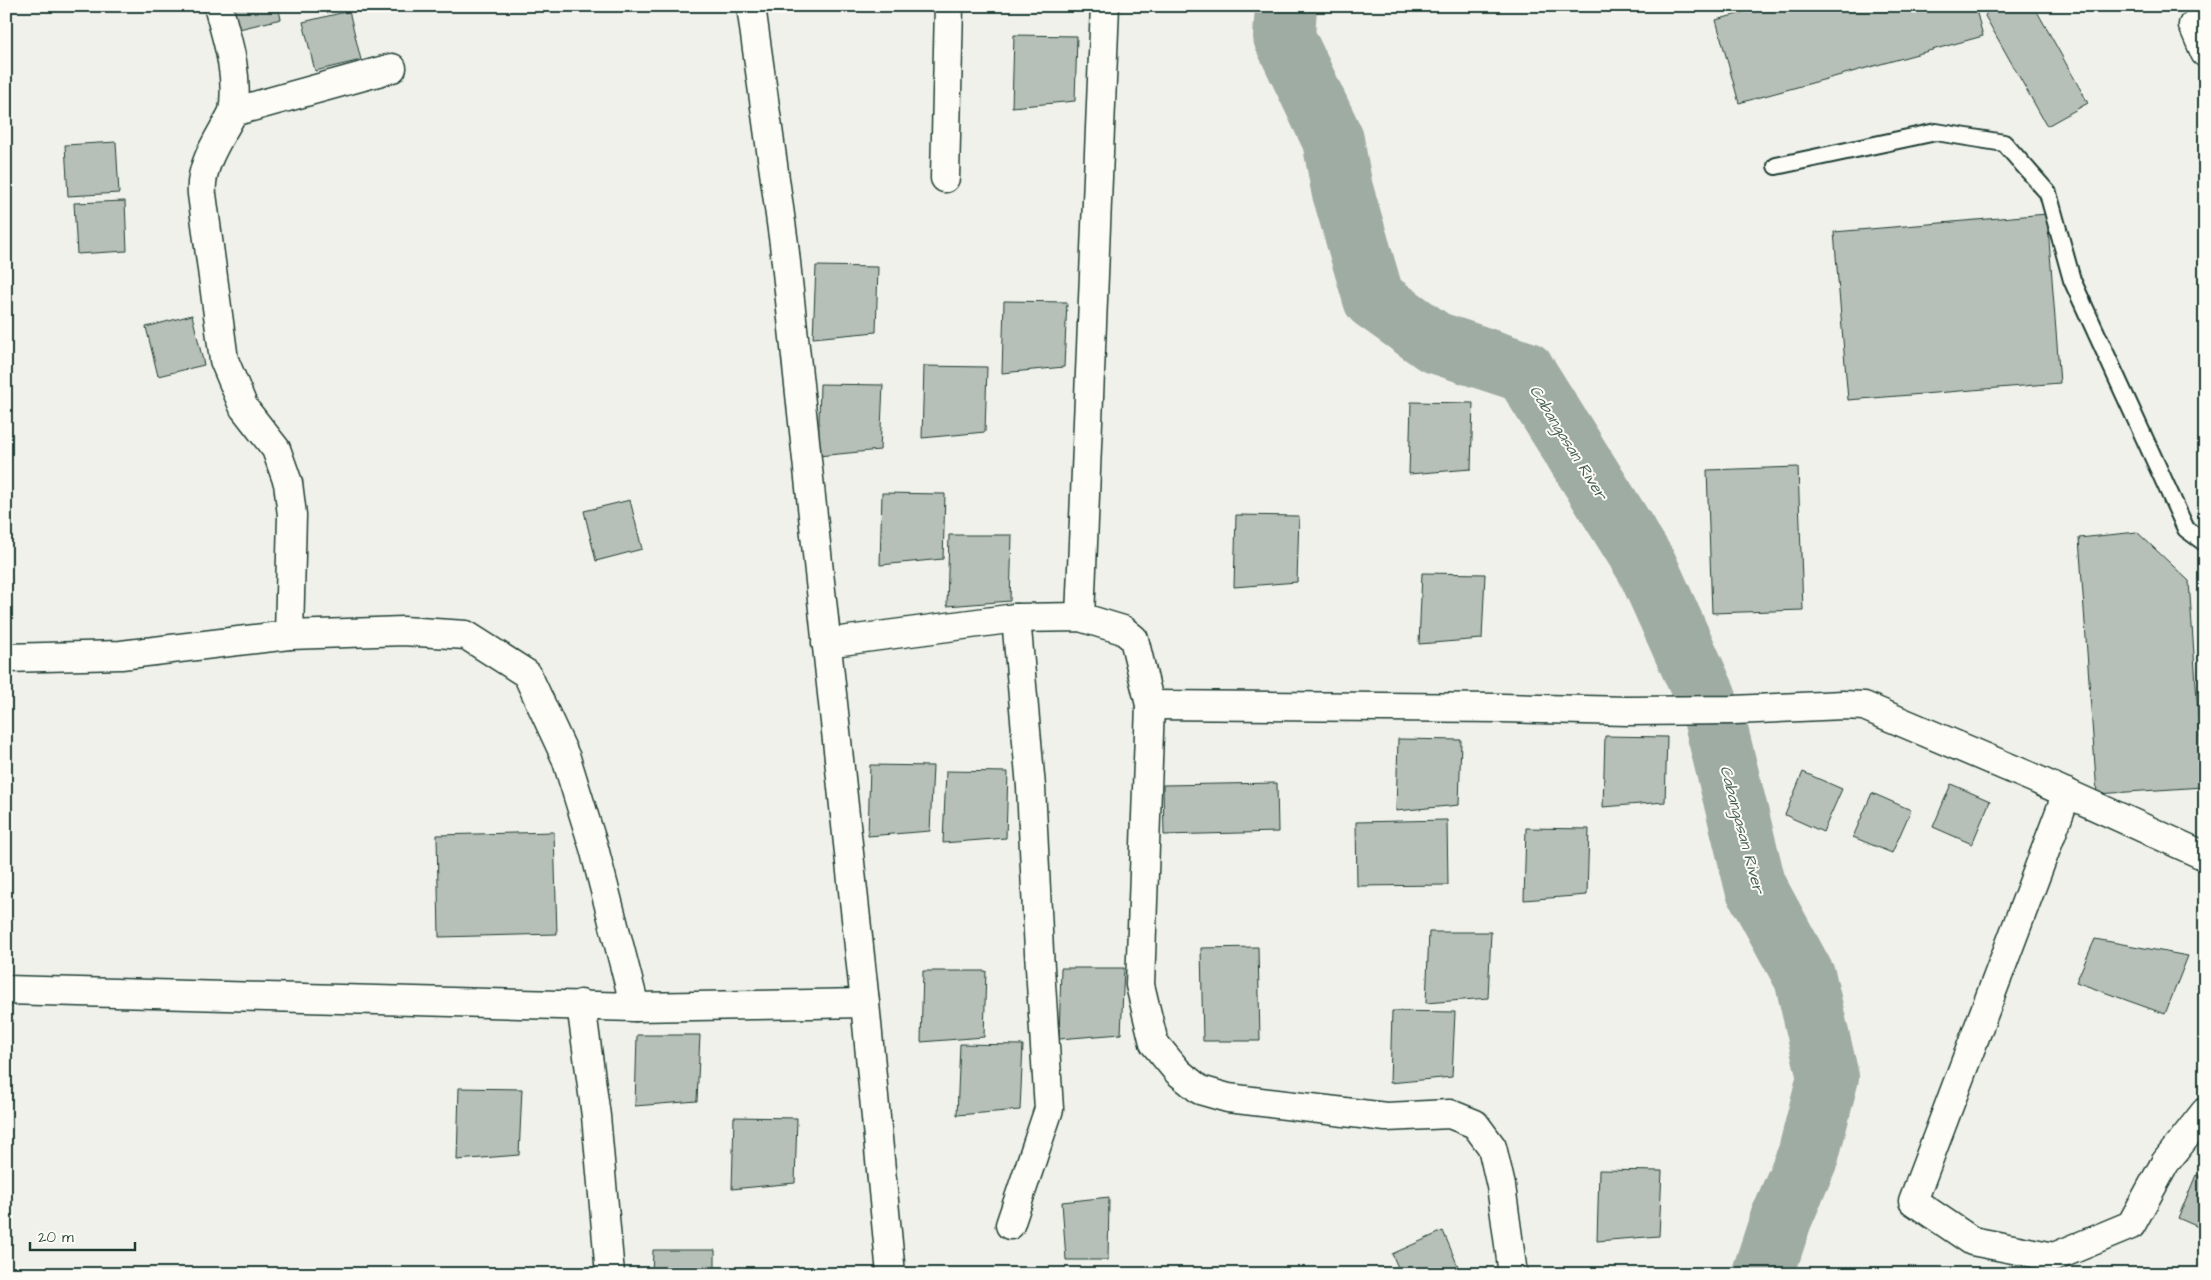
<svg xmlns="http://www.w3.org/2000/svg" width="2211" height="1280" font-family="'Architects Daughter',sans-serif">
<rect width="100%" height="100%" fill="#f0f1eb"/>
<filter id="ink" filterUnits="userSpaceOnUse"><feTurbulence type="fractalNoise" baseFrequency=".02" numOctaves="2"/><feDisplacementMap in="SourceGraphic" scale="10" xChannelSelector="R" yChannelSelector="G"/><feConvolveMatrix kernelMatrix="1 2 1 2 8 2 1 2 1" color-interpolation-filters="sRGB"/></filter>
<g filter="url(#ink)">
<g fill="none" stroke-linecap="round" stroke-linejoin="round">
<g stroke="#9faca4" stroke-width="62">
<path d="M1286 6 1284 37 1333 140 1342 189 1374 299 1434 342 1525 372 1647 567 1706 698"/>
<path d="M1715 722 1756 888 1805 978 1828 1077 1808 1156 1781 1219 1763 1274"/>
</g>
</g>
<g fill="#b6bfb8" stroke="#1f3d34">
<path d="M229 6H278L281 19 235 30Z"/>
<path d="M1766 6H1975L1983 36 1739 103 1716 20Z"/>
<path d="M1990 6H2034L2088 103 2047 126 1985 16Z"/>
<path d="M349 11 361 60 315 71 303 22Z"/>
<path d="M1014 35 1077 36 1075 101 1012 107Z"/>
<path d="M116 142 119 193 68 196 65 145Z"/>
<path d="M125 201 127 251 77 254 74 203Z"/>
<path d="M2047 214 2060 383 1848 400 1834 232Z"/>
<path d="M816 266 878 267 876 332 813 338Z"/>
<path d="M1004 301 1067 302 1064 367 1002 373Z"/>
<path d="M192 315 204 365 158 376 146 327Z"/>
<path d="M924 366 987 367 985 432 922 438Z"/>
<path d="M820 384 883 385 880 450 818 456Z"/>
<path d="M1411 402 1473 403 1471 469 1409 474Z"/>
<path d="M1798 467 1803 610 1712 613 1707 470Z"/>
<path d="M882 493 945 494 943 559 880 565Z"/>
<path d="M630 500 642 549 596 561 584 511Z"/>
<path d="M1236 515 1299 516 1297 582 1234 587Z"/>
<path d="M2137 532 2189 581 2203 787 2097 794 2079 538Z"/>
<path d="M949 535H1012L1010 601 947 606Z"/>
<path d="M1422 573 1485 574 1482 639 1419 644Z"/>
<path d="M1605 736 1667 737 1665 802 1603 807Z"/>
<path d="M1398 739 1461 740 1459 805 1396 811Z"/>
<path d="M870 765 933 766 930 831 868 836Z"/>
<path d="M946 771 1008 772 1006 838 943 843Z"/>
<path d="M1803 772 1842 789 1823 832 1785 815Z"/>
<path d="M1277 783 1278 832 1164 835 1163 785Z"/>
<path d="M1951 784 1990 801 1972 844 1933 827Z"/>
<path d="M1872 793 1911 810 1892 853 1853 837Z"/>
<path d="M1447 820 1448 885 1357 886 1356 822Z"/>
<path d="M1526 828 1589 829 1587 895 1524 900Z"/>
<path d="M554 832 557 934 439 937 437 835Z"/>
<path d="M1429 932H1491L1488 998 1426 1003Z"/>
<path d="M2095 939 2188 956 2165 1014 2076 982Z"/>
<path d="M1258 947 1260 1041H1203L1201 948Z"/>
<path d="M1061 968H1124L1121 1034 1059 1039Z"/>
<path d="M923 971H986L984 1037 921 1042Z"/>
<path d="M1392 1011 1455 1012 1452 1077 1390 1083Z"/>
<path d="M637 1035H700L697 1101 635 1106Z"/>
<path d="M960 1044 1023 1045 1020 1110 957 1115Z"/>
<path d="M459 1088 522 1089 519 1155 457 1160Z"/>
<path d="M734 1117 797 1118 795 1183 732 1189Z"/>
<path d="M1599 1170 1662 1171 1659 1236 1597 1241Z"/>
<path d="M2196 1175 2205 1178V1230L2178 1218Z"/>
<path d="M1109 1197 1108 1260H1066L1062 1202Z"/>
<path d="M1443 1231 1460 1271 1454 1274H1401L1392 1254Z"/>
<path d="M653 1250H715V1274H652Z"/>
</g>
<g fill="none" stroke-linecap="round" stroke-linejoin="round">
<defs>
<path id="service" d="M1776 166 1936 132 2004 143 2048 193 2072 280 2186 529 2205 543"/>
<g id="minor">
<path d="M218 6C228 42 239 75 233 112L392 68"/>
<path d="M751 6 784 244 865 1003 891 1274"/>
<path d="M2193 25 2205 53"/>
<path d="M233 112C220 138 199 165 202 194L224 360 244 408 276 449 288 483 292 515 289 635"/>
<path d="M945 178 949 6"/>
<path d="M1080 617 1105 6"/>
<path d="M826 643 1016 618 1080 617 1123 630 1134 639 1150 705 1140 985 1154 1043 1178 1072 1200 1090 1228 1098 1386 1117 1450 1114 1475 1124 1492 1147 1501 1186 1513 1274"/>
<path d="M6 658 121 655 289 635 319 634 403 631 466 635 527 674 566 758 594 848 635 1007"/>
<path d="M1150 705 1502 708 1628 711 1734 710 1843 705 1864 706 2031 777 2205 856"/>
<path d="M2067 793 1913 1201 1972 1241 2054 1257 2131 1225 2165 1163 2205 1112"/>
<path d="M6 990 635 1007 865 1003"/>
<path d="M581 1004 596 1116 610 1274"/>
<path d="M1010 1225 1049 1109 1039 952 1031 787 1016 618"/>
</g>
</defs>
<use href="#service" stroke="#1f3d34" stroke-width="20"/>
<use href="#minor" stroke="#1f3d34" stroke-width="31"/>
<use href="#service" stroke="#fdfcf7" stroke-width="16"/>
<use href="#minor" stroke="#fdfcf7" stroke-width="28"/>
</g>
</g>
<g text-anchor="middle" stroke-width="4" stroke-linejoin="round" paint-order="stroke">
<g font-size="16" font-style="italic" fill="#455e56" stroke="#fdfcf7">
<text transform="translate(1569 442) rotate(58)" y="6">Cabangasan River</text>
<text transform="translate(1743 829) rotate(75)" y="6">Cabangasan River</text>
</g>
</g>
<rect width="2211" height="1280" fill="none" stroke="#fdfcf7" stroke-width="25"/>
<rect x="12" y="12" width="2186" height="1255" fill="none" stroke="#1f3d34" stroke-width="2" filter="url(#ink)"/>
<path d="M30 1242v8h105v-8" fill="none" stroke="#1f3d34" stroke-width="2.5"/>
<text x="38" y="1242" font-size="15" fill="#1f3d34" stroke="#fdfcf7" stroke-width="4" paint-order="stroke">20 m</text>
</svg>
